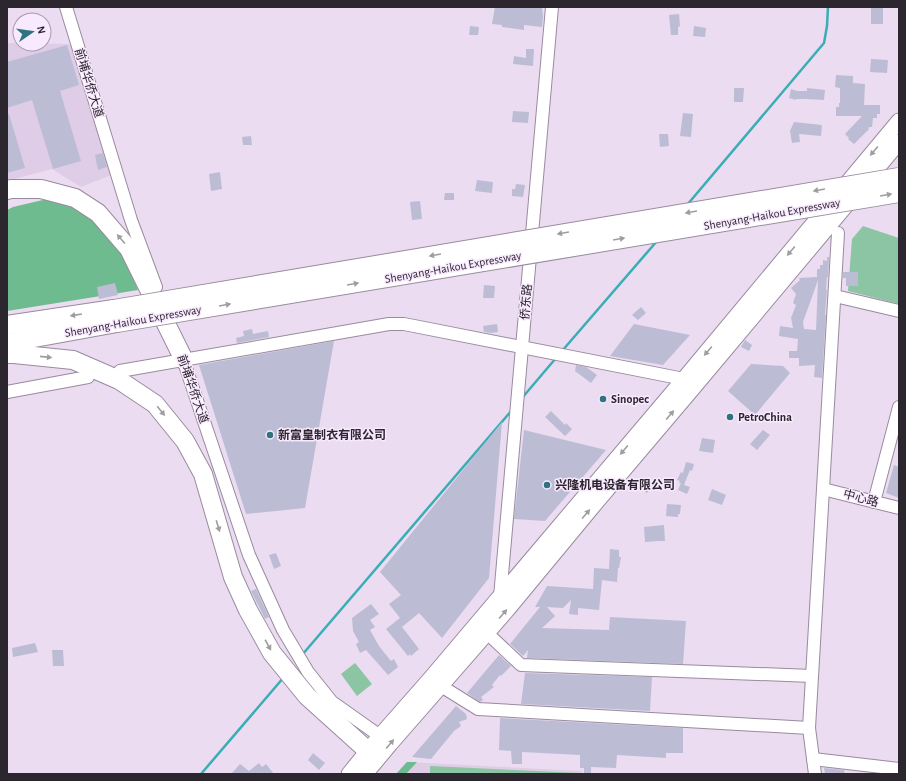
<svg xmlns="http://www.w3.org/2000/svg" width="906" height="781" font-family="'Alegreya Sans','Noto Sans SC',sans-serif">
<rect width="100%" height="100%" fill="#ebdcf1"/>
<g fill="#dfcce6">
<path d="M7 43 71 44 111 175 81 187 52 169 7 181Z"/>
<path d="M407 762 582 771V774H396Z"/>
</g>
<g fill="#8cc5a3">
<path d="M863 226 899 238V304L848 291 852 239Z"/>
<path d="M355 663 372 684 357 696 341 674Z"/>
<path d="M430 766 579 773V774H430Z"/>
</g>
<g fill="#6dbb8f">
<path d="M47 199 71 201 105 229 123 255 138 290 7 311V210L13 207Z"/>
<path d="M407 762H417L406 774H396Z"/>
</g>
<g fill="none" stroke-linecap="round" stroke-linejoin="round">
<g stroke="#3aadb5" stroke-width="2.5">
<path d="M687 205 824 43 827 26 828 7"/>
<path d="M562 351 657 241"/>
<path d="M522 398 556 358"/>
<path d="M302 655 512 410"/>
<path d="M201 774 284 677"/>
</g>
</g>
<g fill="#bcbdd4" fill-rule="evenodd">
<path d="M495 7H542L543 17 542 27 524 25V30L502 27V25L492 24Z"/>
<rect x="871" y="7" width="12" height="17"/>
<path d="M679 14 680 26 678 27V35H671L669 15Z"/>
<path d="M470 26 479 27 478 35H469Z"/>
<path d="M694 26 706 28 705 37 693 36Z"/>
<path d="M67 45 79 85 60 91 81 161 53 169 32 100 7 108V62Z"/>
<path d="M526 49H534L533 66 513 64 514 56 526 58Z"/>
<path d="M871 59 888 60 887 73 870 72Z"/>
<path d="M836 75 853 76V83L865 84 864 105H880V114H877V118H873L872 127H869L868 131H867L854 144 848 139 849 138 845 134 862 116H836V107H839V103H840V88L835 87Z"/>
<path d="M734 88H744L743 102H734Z"/>
<path d="M807 88 825 90 824 100 806 99H796V100L789 98 791 89 797 91H807Z"/>
<path d="M513 111 529 112 528 123 512 122Z"/>
<path d="M683 113 693 114 691 137 680 136Z"/>
<path d="M7 114H9L25 168 7 173Z"/>
<path d="M794 122 822 125 821 136 799 134 800 142 792 143 790 131Z"/>
<path d="M659 134H668L669 146 660 147Z"/>
<path d="M251 136 252 145H243L242 137Z"/>
<path d="M103 153 107 167 98 170 95 155Z"/>
<path d="M220 172 222 189 211 191 209 174Z"/>
<path d="M477 180 493 182 492 193 475 191Z"/>
<path d="M516 184 525 185 523 197 512 196V189H515Z"/>
<path d="M445 193H454V200H444Z"/>
<path d="M420 201 422 219 412 220 410 202Z"/>
<path d="M827 257H829L828 277H827L826 290H827L825 315H826L822 378 814 377 815 365 799 366V358H789V351H797L798 339 779 336 780 326 793 328 791 318 796 305 793 303 796 294 791 288 800 280 799 278 817 277V269H820V265H823V260L827 261ZM818 280 816 330 804 329 803 322Z"/>
<path d="M843 272H858V286H846V278H843Z"/>
<path d="M115 283 118 295 99 299 97 287Z"/>
<path d="M484 285 495 286 494 298H483Z"/>
<path d="M641 307 646 313 638 320 632 315Z"/>
<path d="M497 324 498 332 491 333 484 332 483 326Z"/>
<path d="M634 324 690 335 663 365 610 356Z"/>
<path d="M252 329 253 334 268 331 269 337 237 343 236 338 244 336 243 331Z"/>
<path d="M745 340 752 345 749 351 741 347Z"/>
<path d="M334 341 305 508 246 514 199 365Z"/>
<path d="M751 364 783 366 790 373 755 415 728 391Z"/>
<path d="M576 365 586 367 597 375 591 383 575 371Z"/>
<path d="M551 411 565 425 566 423 572 429 565 436 545 417Z"/>
<path d="M502 422 489 578 442 638 419 613 402 627 419 649 411 656 410 654 408 656 386 629 400 618 389 604 401 595 380 572Z"/>
<path d="M524 430 606 450 545 521 514 519Z"/>
<path d="M763 430 770 435 757 450 750 444Z"/>
<path d="M702 438 715 440 713 453 699 451Z"/>
<path d="M686 462 694 464 692 471 690 470 684 485 690 487 687 494 678 490 681 483H679L680 481 677 480 681 472 683 473Z"/>
<path d="M894 465 899 467V498L886 493Z"/>
<path d="M646 477 654 484 647 493 638 487Z"/>
<path d="M712 489 726 495 722 505 708 500Z"/>
<path d="M667 504 681 505 680 514H678V517L666 516Z"/>
<path d="M664 525 665 541H658L645 542 644 527Z"/>
<path d="M610 549 619 550V557H621L619 568H618L617 582 602 580 599 610 578 608V615L569 614 571 600 563 608 547 607 555 616 542 628 609 630 610 617 686 621 683 664 527 658 528 650 523 656 510 644 540 607H535L547 586 593 589 594 568 609 569Z"/>
<path d="M276 553 281 566 274 569 269 555Z"/>
<path d="M256 589 269 617 265 619 251 591Z"/>
<path d="M371 604 379 614 370 620 375 627 370 630 379 646 391 661 394 659 398 667 388 675 366 650 360 653 356 644 359 642 353 631 352 618Z"/>
<path d="M35 643 38 652 13 657 12 648Z"/>
<path d="M52 650H63L64 666H53Z"/>
<path d="M499 655 511 666 501 676 500 675 492 685 494 687 481 697 483 700 480 702 467 693Z"/>
<path d="M525 673 652 677 650 711 521 704Z"/>
<path d="M456 706 466 714 467 719 459 722 461 726 454 731 431 759 412 757Z"/>
<path d="M500 718 683 728V753H666V758L617 755 616 768 591 767V774H584V768H580V755L522 752V764H512L511 751 499 750Z"/>
<path d="M313 753 325 763 319 770 308 760Z"/>
<path d="M259 763 262 767 266 764 274 774H231L240 764 249 771Z"/>
<path d="M824 768 844 770 845 774H825Z"/>
</g>
<g fill="none" stroke-linecap="round" stroke-linejoin="round">
<defs>
<g id="minor">
<path d="M66 7 131 220 156 287"/>
<path d="M835 296 899 311"/>
<path d="M181 353 249 555 283 630 308 672 332 702 380 736"/>
<path d="M120 371 389 324H404L684 379"/>
<path d="M7 392 88 377"/>
<path d="M823 489 899 508"/>
<path d="M874 502 899 407"/>
<path d="M500 597 552 7"/>
<path d="M487 633 521 665 812 676"/>
<path d="M441 686 478 709 809 728"/>
<path d="M813 759 899 769"/>
<path d="M815 774 809 728 838 233"/>
</g>
<g id="major">
<path d="M349 774 380 736 431 678 684 379 899 121"/>
<path d="M365 774 390 744 507 610 593 506 693 388 899 142"/>
</g>
<g id="highway">
<path d="M7 190 11 189H41L75 198 98 213 129 249 184 360"/>
<path d="M7 325 114 309"/>
<path d="M7 343 117 323"/>
<path d="M7 354H14L73 360 119 380 155 404 185 441 203 474 233 577 248 610 272 653 307 696 368 751"/>
</g>
</defs>
<use href="#minor" stroke="#998b9e" stroke-width="14"/>
<use href="#major" stroke="#998b9e" stroke-width="17"/>
<use href="#highway" stroke="#998b9e" stroke-width="20"/>
<use href="#minor" stroke="#fff" stroke-width="12"/>
<use href="#major" stroke="#fff" stroke-width="15"/>
<use href="#highway" stroke="#fff" stroke-width="18"/>
<defs>
<g id="highway-bridge">
<path d="M114 309 899 177"/>
<path d="M117 323 899 193"/>
</g>
</defs>
<use href="#highway-bridge" stroke="#998b9e" stroke-width="20" stroke-linecap="butt"/>
<use href="#highway-bridge" stroke="#fff" stroke-width="18"/>
</g>
<defs><path id="oneway-solid" d="M-6-.8H1V-3.2L6.5 0L1 3.2V.8H-6Z"/></defs>
<g fill="#a09da1">
<use href="#oneway-solid" transform="translate(874 151) rotate(130)"/>
<use href="#oneway-solid" transform="translate(819 190) rotate(170)"/>
<use href="#oneway-solid" transform="translate(886 195) rotate(-10)"/>
<use href="#oneway-solid" transform="translate(691 212) rotate(170)"/>
<use href="#oneway-solid" transform="translate(563 233) rotate(170)"/>
<use href="#oneway-solid" transform="translate(121 239) rotate(-131)"/>
<use href="#oneway-solid" transform="translate(619 239) rotate(-10)"/>
<use href="#oneway-solid" transform="translate(791 251) rotate(130)"/>
<use href="#oneway-solid" transform="translate(435 255) rotate(170)"/>
<use href="#oneway-solid" transform="translate(353 284) rotate(-10)"/>
<use href="#oneway-solid" transform="translate(225 305) rotate(-10)"/>
<use href="#oneway-solid" transform="translate(76 315) rotate(171)"/>
<use href="#oneway-solid" transform="translate(708 351) rotate(130)"/>
<use href="#oneway-solid" transform="translate(46 357) rotate(6)"/>
<use href="#oneway-solid" transform="translate(161 411) rotate(51)"/>
<use href="#oneway-solid" transform="translate(670 415) rotate(-50)"/>
<use href="#oneway-solid" transform="translate(624 450) rotate(130)"/>
<use href="#oneway-solid" transform="translate(586 514) rotate(-50)"/>
<use href="#oneway-solid" transform="translate(218 526) rotate(73)"/>
<use href="#oneway-solid" transform="translate(503 614) rotate(-49)"/>
<use href="#oneway-solid" transform="translate(268 645) rotate(61)"/>
<use href="#oneway-solid" transform="translate(390 744) rotate(-50)"/>
</g>
<g fill="#2d7480" stroke="#f8e9fe" stroke-width="1.5">
<circle cx="603" cy="399" r="4"/>
<circle cx="730" cy="417" r="4"/>
<circle cx="270" cy="435" r="4"/>
<circle cx="547" cy="485" r="4"/>
</g>
<g text-anchor="middle" stroke-width="3" stroke-linejoin="round" paint-order="stroke">
<g font-size="12" fill="#2c262e" stroke="#f8e9fe">
<text transform="translate(89 83) rotate(73)" y="4">前埔华侨大道</text>
<text transform="translate(772 214) rotate(-10)" y="4">Shenyang-Haikou Expressway</text>
<text transform="translate(453 267) rotate(-10)" y="4">Shenyang-Haikou Expressway</text>
<text transform="translate(526 302) rotate(-85)" y="4">侨东路</text>
<text transform="translate(133 321) rotate(-10)" y="4">Shenyang-Haikou Expressway</text>
<text transform="translate(193 389) rotate(71)" y="4">前埔华侨大道</text>
<text transform="translate(861 498) rotate(15)" y="4">中心路</text>
</g>
<g font-size="12" font-weight="bold" fill="#2c262e" stroke="#f8e9fe" text-anchor="start">
<text x="611" y="403">Sinopec</text>
<text x="738" y="421">PetroChina</text>
<text x="278" y="439">新富皇制衣有限公司</text>
<text x="555" y="489">兴隆机电设备有限公司</text>
</g>
</g>
<rect width="906" height="781" fill="none" stroke="#2c262e" stroke-width="16"/>
<g transform="translate(32 32) rotate(77)"><circle r="19" fill="#f8e9fe" stroke="#a69bab"/>
<path d="M0-3L7 15L0 10L-7 15Z" fill="#2d7480"/>
<text y="-6" font-size="11" font-weight="bold" text-anchor="middle" fill="#2c262e">N</text>
</g>
</svg>
